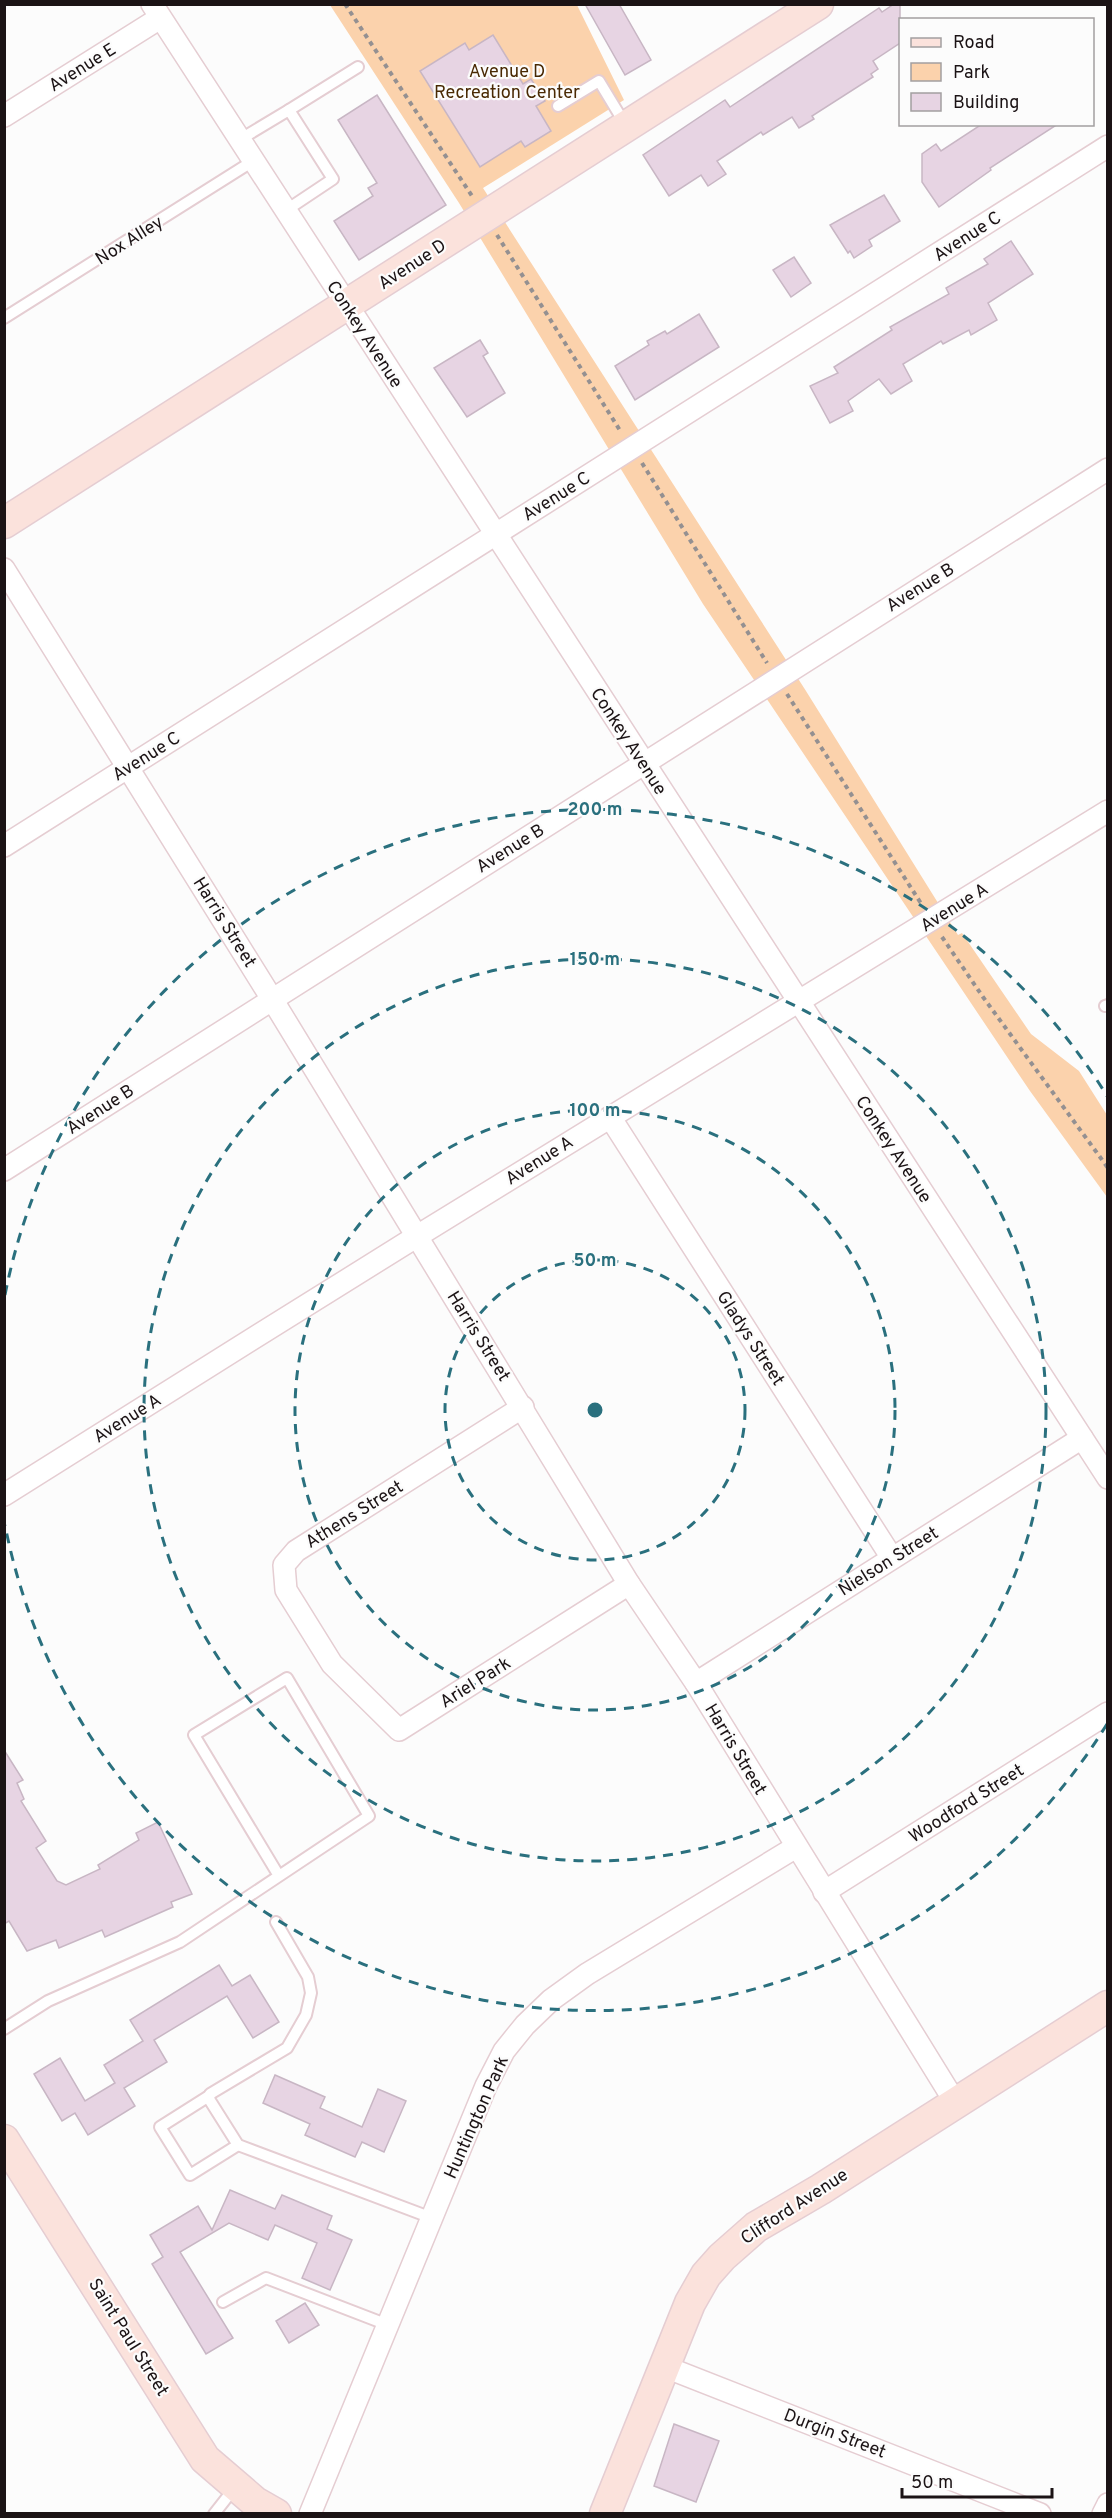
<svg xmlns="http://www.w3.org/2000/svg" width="1112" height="2518" font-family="Overpass,sans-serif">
<rect width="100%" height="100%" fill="#fcfcfc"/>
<path fill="#fbd2ac" d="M330 5H577L624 100 483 188 806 691 958 935 962 933 1031 1034 1079 1071 1107 1115V1197L1030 1091 703 604 459 203Z"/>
<g fill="#e7d4e3" stroke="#c8b6c4" stroke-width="1.5">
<path d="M585 4H619L651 60 625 75Z"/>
<path d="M894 4H900V43L873 61 878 69 871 74 873 77 812 116 814 119 799 128 792 117 763 135 761 132 717 161 726 174 708 186 701 175 669 196 643 155 725 100 730 107 879 8 882 12Z"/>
<path d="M493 35 523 84 531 79 545 101 536 106 551 131 525 147 521 141 480 167 420 71 465 43 469 50Z"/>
<path d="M377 95 446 205 359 260 334 221 373 196 368 188 377 183 338 120Z"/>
<path d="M982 124H1058L990 168 991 170 939 207 922 182V154L936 144 941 151Z"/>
<path d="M884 195 900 221 869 240 872 246 854 258 850 251 848 253 830 225Z"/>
<path d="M1011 241 1033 274 988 303 997 320 971 335 969 330 943 344 941 341 903 364 912 381 891 394 879 379 848 401 853 411 830 423 810 386 838 373 834 367 892 330 890 327 949 294 946 288 988 264 984 259Z"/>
<path d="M794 257 811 283 791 297 773 270Z"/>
<path d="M699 314 719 347 635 400 615 366 649 345 647 341 665 331 667 334Z"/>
<path d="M480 340 488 353 483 356 505 393 467 417 434 368Z"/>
<path d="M4 1750 23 1780 17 1783 24 1799 21 1801 46 1841 36 1848 57 1881 66 1885 100 1869 98 1865 139 1840 136 1833 158 1822 192 1894 171 1902 173 1907 105 1937 102 1930 59 1948 56 1940 27 1951 9 1921 4 1924Z"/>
<path d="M219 1965 232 1986 250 1975 279 2022 253 2038 227 1996 154 2040 167 2062 124 2088 135 2106 88 2135 75 2113 62 2121 34 2074 60 2058 85 2101 115 2083 104 2065 143 2041 130 2020Z"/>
<path d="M275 2075 325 2097 320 2108 362 2127 378 2089 406 2101 384 2152 362 2142 355 2157 305 2135 310 2124 263 2103Z"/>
<path d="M230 2190 275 2209 282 2195 332 2216 327 2229 352 2240 330 2290 302 2278 317 2243 275 2225 268 2240 229 2223 180 2252 233 2338 206 2354 152 2264 163 2257 150 2235 198 2206 212 2230Z"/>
<path d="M305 2303 319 2325 289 2343 276 2321Z"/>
<path d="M674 2424 719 2441 696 2502 654 2486Z"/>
</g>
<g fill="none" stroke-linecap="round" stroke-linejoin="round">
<defs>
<g id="lane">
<path d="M558 106 599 81 625 124"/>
<path d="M289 110 358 67"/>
<path d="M239 140 289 110 333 179 285 211"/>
<path d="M4 318 253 161"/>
<path d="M1105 1006 1108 1005"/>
<path d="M276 1922 308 1977 311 1993 306 2015 287 2048 210 2094 209 2099 238 2145 432 2218"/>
<path d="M4 2029 48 2001 180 1942 369 1816 287 1678 194 1735 279 1876"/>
<path d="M209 2096 160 2127 190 2175 238 2145"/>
<path d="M223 2302 266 2278 388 2325"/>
<path d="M214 2514 236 2486"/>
</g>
<g id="street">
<path d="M152 4 1108 1478"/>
<path d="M4 116 160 18"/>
<path d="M4 569 272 999 629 1584 696 1683 955 2102"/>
<path d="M4 846 1108 146"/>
<path d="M610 1117 892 1558"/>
<path d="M4 1170 1108 469"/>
<path d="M523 1407 296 1551 284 1565 286 1590 332 1664 399 1730 629 1584"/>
<path d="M4 1495C143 1408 280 1321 419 1235 648 1093 879 954 1108 811"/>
<path d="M696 1683 1082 1438"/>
<path d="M824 1892 1108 1713"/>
<path d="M663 2366 1040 2514"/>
<path d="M310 2514 486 2086 504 2051 525 2025 551 2000 587 1974 796 1847"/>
<path d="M1103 2514 1108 2504"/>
</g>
<g id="secondary">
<path d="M4 523 818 4"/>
<path d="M4 2140 205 2459 255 2502 276 2514"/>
<path d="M605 2514 690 2303 706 2275 722 2257 756 2227 821 2189 1108 2006"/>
</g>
</defs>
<use href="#lane" stroke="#e5cdd2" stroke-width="14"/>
<use href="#street" stroke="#e5cdd2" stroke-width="24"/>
<use href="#secondary" stroke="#e5cdd2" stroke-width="33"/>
<g stroke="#949091" stroke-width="4" stroke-dasharray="4.5 4.5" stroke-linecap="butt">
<path d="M345 4 472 196"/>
<path d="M497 235 621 432"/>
<path d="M642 463 767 663"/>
<path d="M787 694 922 905"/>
<path d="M942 937 983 997 1108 1168"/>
</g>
<use href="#lane" stroke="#fff" stroke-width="10"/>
<use href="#street" stroke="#fff" stroke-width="21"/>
<use href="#secondary" stroke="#fbe2dc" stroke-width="30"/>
</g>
<g fill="none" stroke="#2a707e" stroke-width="3" stroke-dasharray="10 8">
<circle cx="595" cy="1410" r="150"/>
<circle cx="595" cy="1410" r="300"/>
<circle cx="595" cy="1410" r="451"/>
<path d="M1107 1724A601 601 0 0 1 5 1525M5 1295A601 601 0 0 1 1107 1096"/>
</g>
<g text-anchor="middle" stroke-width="4.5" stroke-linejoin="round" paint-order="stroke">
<g font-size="18" fill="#1b1315" stroke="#fcfcfc">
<text transform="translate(82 67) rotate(-32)" y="6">Avenue E</text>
<text transform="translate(967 236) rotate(-33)" y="6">Avenue C</text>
<text transform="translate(129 240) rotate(-32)" y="6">Nox Alley</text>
<text transform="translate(412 264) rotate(-33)" y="6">Avenue D</text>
<text transform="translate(365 334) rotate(57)" y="6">Conkey Avenue</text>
<text transform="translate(556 496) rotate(-32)" y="6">Avenue C</text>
<text transform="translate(920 587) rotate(-32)" y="6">Avenue B</text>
<text transform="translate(629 741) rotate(57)" y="6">Conkey Avenue</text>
<text transform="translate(146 756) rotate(-32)" y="6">Avenue C</text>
<text transform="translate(510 848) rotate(-32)" y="6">Avenue B</text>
<text transform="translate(954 907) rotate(-32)" y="6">Avenue A</text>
<text transform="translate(225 922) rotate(58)" y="6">Harris Street</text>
<text transform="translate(100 1109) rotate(-33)" y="6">Avenue B</text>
<text transform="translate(894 1149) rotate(57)" y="6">Conkey Avenue</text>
<text transform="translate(539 1160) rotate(-32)" y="6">Avenue A</text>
<text transform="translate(479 1336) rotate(58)" y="6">Harris Street</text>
<text transform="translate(751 1338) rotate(57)" y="6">Gladys Street</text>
<text transform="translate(127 1418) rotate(-32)" y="6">Avenue A</text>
<text transform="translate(354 1514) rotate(-32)" y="6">Athens Street</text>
<text transform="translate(888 1561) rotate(-32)" y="6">Nielson Street</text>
<text transform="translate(475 1682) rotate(-32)" y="6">Ariel Park</text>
<text transform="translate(736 1749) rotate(59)" y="6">Harris Street</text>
<text transform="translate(966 1803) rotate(-32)" y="6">Woodford Street</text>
<text transform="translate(476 2117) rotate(-66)" y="6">Huntington Park</text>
<text transform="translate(794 2206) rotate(-33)" y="6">Clifford Avenue</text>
<text transform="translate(129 2337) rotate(58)" y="6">Saint Paul Street</text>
<text transform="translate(835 2433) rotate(21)" y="6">Durgin Street</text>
</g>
<g font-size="18" fill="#492903" stroke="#fcfcfc">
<text x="507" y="77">Avenue D<tspan x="507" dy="21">Recreation Center</tspan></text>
</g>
</g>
<circle cx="595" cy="1410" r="9" fill="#2a707e" stroke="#fcfcfc" stroke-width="3"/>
<g font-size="18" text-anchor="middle" font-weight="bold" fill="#2a707e" stroke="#fcfcfc" stroke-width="4.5" stroke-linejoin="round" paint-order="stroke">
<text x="595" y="815">200 m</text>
<text x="595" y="965">150 m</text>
<text x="595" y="1116">100 m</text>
<text x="595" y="1266">50 m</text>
</g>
<rect width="1112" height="2518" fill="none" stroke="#1b1315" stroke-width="12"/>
<rect x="899" y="18" width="195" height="108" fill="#fcfcfc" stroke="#a29fa0" stroke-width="1.5"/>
<rect x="911" y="38" width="30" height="9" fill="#fbe2dc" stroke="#a29fa0" stroke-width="1.5"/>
<text x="953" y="48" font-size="18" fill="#1b1315">Road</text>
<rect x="911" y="63" width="30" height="18" fill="#fbd2ac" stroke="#a29fa0" stroke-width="1.5"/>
<text x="953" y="78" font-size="18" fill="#1b1315">Park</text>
<rect x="911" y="93" width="30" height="18" fill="#e7d4e3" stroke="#a29fa0" stroke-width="1.5"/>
<text x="953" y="108" font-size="18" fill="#1b1315">Building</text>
<path d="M902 2488v9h150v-9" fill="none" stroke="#1b1315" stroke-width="3"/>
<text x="911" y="2488" font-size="18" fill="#1b1315" stroke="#fcfcfc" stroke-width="4.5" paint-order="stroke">50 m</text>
</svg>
